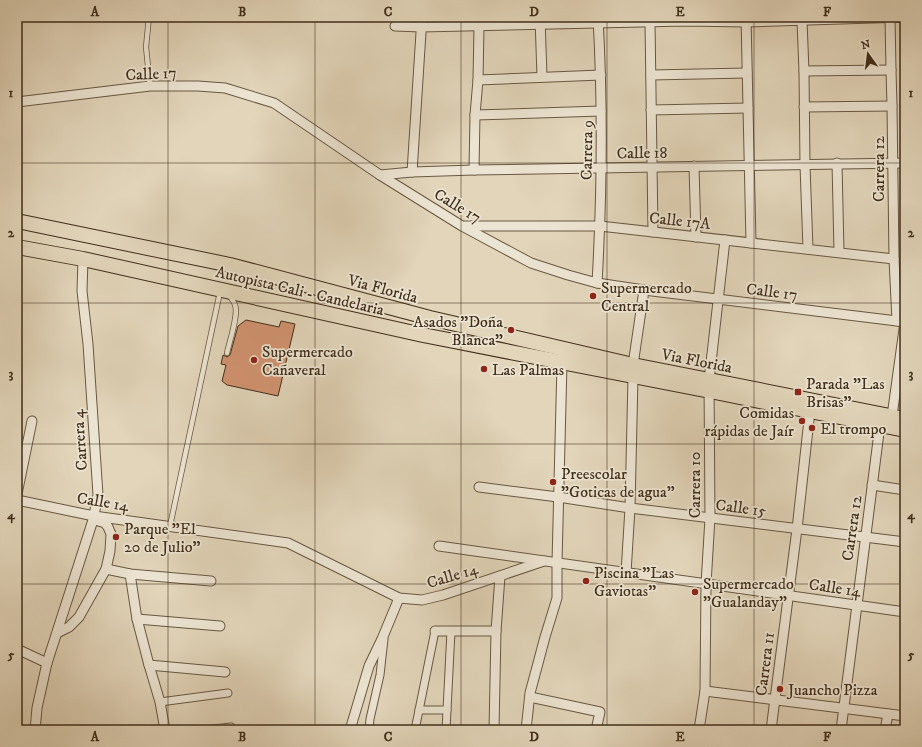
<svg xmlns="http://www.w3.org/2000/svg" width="922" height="747" font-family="'IM FELL DW Pica',serif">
<rect width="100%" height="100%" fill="#e2d5ba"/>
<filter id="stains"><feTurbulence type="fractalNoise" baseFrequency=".005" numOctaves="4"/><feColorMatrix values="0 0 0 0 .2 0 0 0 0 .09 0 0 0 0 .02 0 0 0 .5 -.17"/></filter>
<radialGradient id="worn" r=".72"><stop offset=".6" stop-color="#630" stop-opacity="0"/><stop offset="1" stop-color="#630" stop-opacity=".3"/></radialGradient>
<path fill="#d19370" stroke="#402e1a" d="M246 320 279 327 281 321 295 324 278 396 227 385 222 381 226 365 221 364 223 355 227 357 230 355 238 326Z"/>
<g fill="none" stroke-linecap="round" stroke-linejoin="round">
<defs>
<g id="service">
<path d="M149 17 146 47 150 86"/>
<path d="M227 353C229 343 239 314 235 305 234 301 230 298 229 294"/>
<path d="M170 526 220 292"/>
</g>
<g id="pedestrian">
<path d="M160 702 228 693"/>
<path d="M419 710H447"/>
<path d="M205 730 231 727"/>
<path d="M369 730 370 719 380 675 384 639"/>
<path d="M415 730 435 631"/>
<path d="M446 730 451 631"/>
</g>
<g id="minor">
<path d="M540 17 542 77"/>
<path d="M746 17 751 243"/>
<path d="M890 17 891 70 892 106 894 259 897 321"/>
<path d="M802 21 804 71 805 165 808 249"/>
<path d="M650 22 653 232"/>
<path d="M395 26 421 27 686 21 746 22 905 17"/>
<path d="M804 71 891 70"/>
<path d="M651 75 747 73"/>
<path d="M478 80 601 75"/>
<path d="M17 102 150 86H198L225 88 274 103 380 175 462 226 531 263 568 275 597 283 644 290 897 321 905 322"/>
<path d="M804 107 892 106"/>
<path d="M651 110 748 108"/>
<path d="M475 115 601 111"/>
<path d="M837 163 839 252"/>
<path d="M694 166 696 237"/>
<path d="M474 170 475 115 478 80 479 26"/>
<path d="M412 172 422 17"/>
<path d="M380 175 412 172 474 170 905 163"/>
<path d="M465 226H600L894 259"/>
<path d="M597 283C602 195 603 107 598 18"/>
<path d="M633 365 644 290"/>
<path d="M892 416 905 322"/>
<path d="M872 485 905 490"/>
<path d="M479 487 558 497 630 508 905 542"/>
<path d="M17 494 32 421"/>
<path d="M17 500 94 516 288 543 399 598 422 600 443 595 544 561"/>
<path d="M439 546 905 612"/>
<path d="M106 569 130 574 211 581"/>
<path d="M626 573 630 508 633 377"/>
<path d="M130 574 137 619 149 665 160 702 165 730"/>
<path d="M137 619 220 626"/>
<path d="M435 631H496"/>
<path d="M57 633 69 627 79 617 106 569 110 551 111 534 108 527 105 523 95 520"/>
<path d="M17 649 47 663"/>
<path d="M149 665 225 672"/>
<path d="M705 691 905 716"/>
<path d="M530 697 600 712 596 730"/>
<path d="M35 730 37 708 47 663 93 520 98 495 88 344 82 291 83 259"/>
<path d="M350 730 369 666 382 639 399 598"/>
<path d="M494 730 496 631 500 576"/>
<path d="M526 730 530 693 545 637 557 598V563L562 363"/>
<path d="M699 730 705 691 706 584 710 518 709 380 725 240"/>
<path d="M771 730 797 529 810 411"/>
<path d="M841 730 880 425"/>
<path d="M885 730 888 714"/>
</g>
<g id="primary">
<path d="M17 221 230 265 430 318 633 365 905 419"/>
<path d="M17 247 83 259 423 335 710 391 905 430"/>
</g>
</defs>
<use href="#service" stroke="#685842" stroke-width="6"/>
<use href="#pedestrian" stroke="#685842" stroke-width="9"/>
<use href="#minor" stroke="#685842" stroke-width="11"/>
<use href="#primary" stroke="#402e1a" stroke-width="16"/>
<use href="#service" stroke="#ece4d2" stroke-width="4.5"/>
<use href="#pedestrian" stroke="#ece4d2" stroke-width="7"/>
<use href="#minor" stroke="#ece4d2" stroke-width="9"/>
<use href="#primary" stroke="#e2d5ba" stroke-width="14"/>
</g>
<path fill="none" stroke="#402e1a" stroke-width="1" stroke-opacity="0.55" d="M168 17V730M315 17V730M461 17V730M607 17V730M754 17V730M17 163H905M17 303H905M17 444H905M17 584H905"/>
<g fill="#8f2418" stroke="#ece4d2" stroke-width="1.5">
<circle cx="593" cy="296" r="4"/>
<circle cx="511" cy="330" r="4"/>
<circle cx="254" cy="360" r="4"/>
<circle cx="484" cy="369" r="4"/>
<rect x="794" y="388" width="8" height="8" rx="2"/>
<circle cx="802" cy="421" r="4"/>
<circle cx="812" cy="428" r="4"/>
<circle cx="553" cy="482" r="4"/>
<circle cx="116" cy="537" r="4"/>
<circle cx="586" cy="581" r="4"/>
<circle cx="695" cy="592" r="4"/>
<circle cx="780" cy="689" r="4"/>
</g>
<g text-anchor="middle" stroke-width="3.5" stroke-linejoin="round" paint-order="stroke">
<g font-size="16" fill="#402e1a" stroke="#ece4d2">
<text transform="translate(151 73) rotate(-3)" y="6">Calle 17</text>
<text transform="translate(586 150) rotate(-89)" y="6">Carrera 9</text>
<text transform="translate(642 152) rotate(-1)" y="6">Calle 18</text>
<text transform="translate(878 169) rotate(-90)" y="6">Carrera 12</text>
<text transform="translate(458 205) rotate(31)" y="6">Calle 17</text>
<text transform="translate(680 220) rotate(6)" y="6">Calle 17A</text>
<text transform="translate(383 288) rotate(15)" y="6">Via Florida</text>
<text transform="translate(300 290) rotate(13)" y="6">Autopista Cali - Candelaria</text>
<text transform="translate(772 291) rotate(7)" y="6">Calle 17</text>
<text transform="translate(697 360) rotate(11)" y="6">Via Florida</text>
<text transform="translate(79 440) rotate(-94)" y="6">Carrera 4</text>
<text transform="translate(694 485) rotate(-90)" y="6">Carrera 10</text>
<text transform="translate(103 501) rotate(9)" y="6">Calle 14</text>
<text transform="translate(741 507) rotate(7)" y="6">Calle 15</text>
<text transform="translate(851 528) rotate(-82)" y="6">Carrera 12</text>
<text transform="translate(452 575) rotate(-17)" y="6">Calle 14</text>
<text transform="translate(835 587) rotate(8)" y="6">Calle 14</text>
<text transform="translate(764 664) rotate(-83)" y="6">Carrera 11</text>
</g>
<g font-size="16" fill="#402e1a" stroke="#ece4d2" text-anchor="start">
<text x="601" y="293">Supermercado<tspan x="601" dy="18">Central</tspan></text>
<text x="503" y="327" text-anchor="end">Asados "Doña<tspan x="503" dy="18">Blanca"</tspan></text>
<text x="262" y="357">Supermercado<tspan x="262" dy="18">Cañaveral</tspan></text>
<text x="492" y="375">Las Palmas</text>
<text x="806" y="389">Parada "Las<tspan x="806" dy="18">Brisas"</tspan></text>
<text x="794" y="418" text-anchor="end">Comidas<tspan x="794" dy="18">rápidas de Jaír</tspan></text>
<text x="820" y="434">El trompo</text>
<text x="561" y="479">Preescolar<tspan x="561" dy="18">"Goticas de agua"</tspan></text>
<text x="124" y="534">Parque "El<tspan x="124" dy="18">20 de Julio"</tspan></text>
<text x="594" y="578">Piscina "Las<tspan x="594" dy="18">Gaviotas"</tspan></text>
<text x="703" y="589">Supermercado<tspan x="703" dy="18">"Gualanday"</tspan></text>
<text x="788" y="695">Juancho Pizza</text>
</g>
</g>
<rect width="922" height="747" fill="none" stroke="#e2d5ba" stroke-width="44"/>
<g transform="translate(868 54) rotate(346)" stroke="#ece4d2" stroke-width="3" paint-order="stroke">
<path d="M0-3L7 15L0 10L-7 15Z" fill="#402e1a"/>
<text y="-6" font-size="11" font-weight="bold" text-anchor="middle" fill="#402e1a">N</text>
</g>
<rect x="22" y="22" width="878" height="703" fill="none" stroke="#402e1a" stroke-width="1.5"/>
<g font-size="13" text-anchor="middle" font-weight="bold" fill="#402e1a">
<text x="95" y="16">A</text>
<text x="242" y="16">B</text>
<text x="388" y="16">C</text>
<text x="534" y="16">D</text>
<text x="680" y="16">E</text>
<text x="827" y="16">F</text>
<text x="11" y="97">1</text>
<text x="911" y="97">1</text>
<text x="11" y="237">2</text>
<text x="911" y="237">2</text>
<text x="11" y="378">3</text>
<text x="911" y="378">3</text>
<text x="11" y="519">4</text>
<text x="911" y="519">4</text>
<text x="11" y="659">5</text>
<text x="911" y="659">5</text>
<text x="95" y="741">A</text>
<text x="242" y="741">B</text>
<text x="388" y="741">C</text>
<text x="534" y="741">D</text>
<text x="680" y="741">E</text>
<text x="827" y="741">F</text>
</g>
<rect width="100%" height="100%" filter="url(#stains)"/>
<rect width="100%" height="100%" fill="url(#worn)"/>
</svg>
